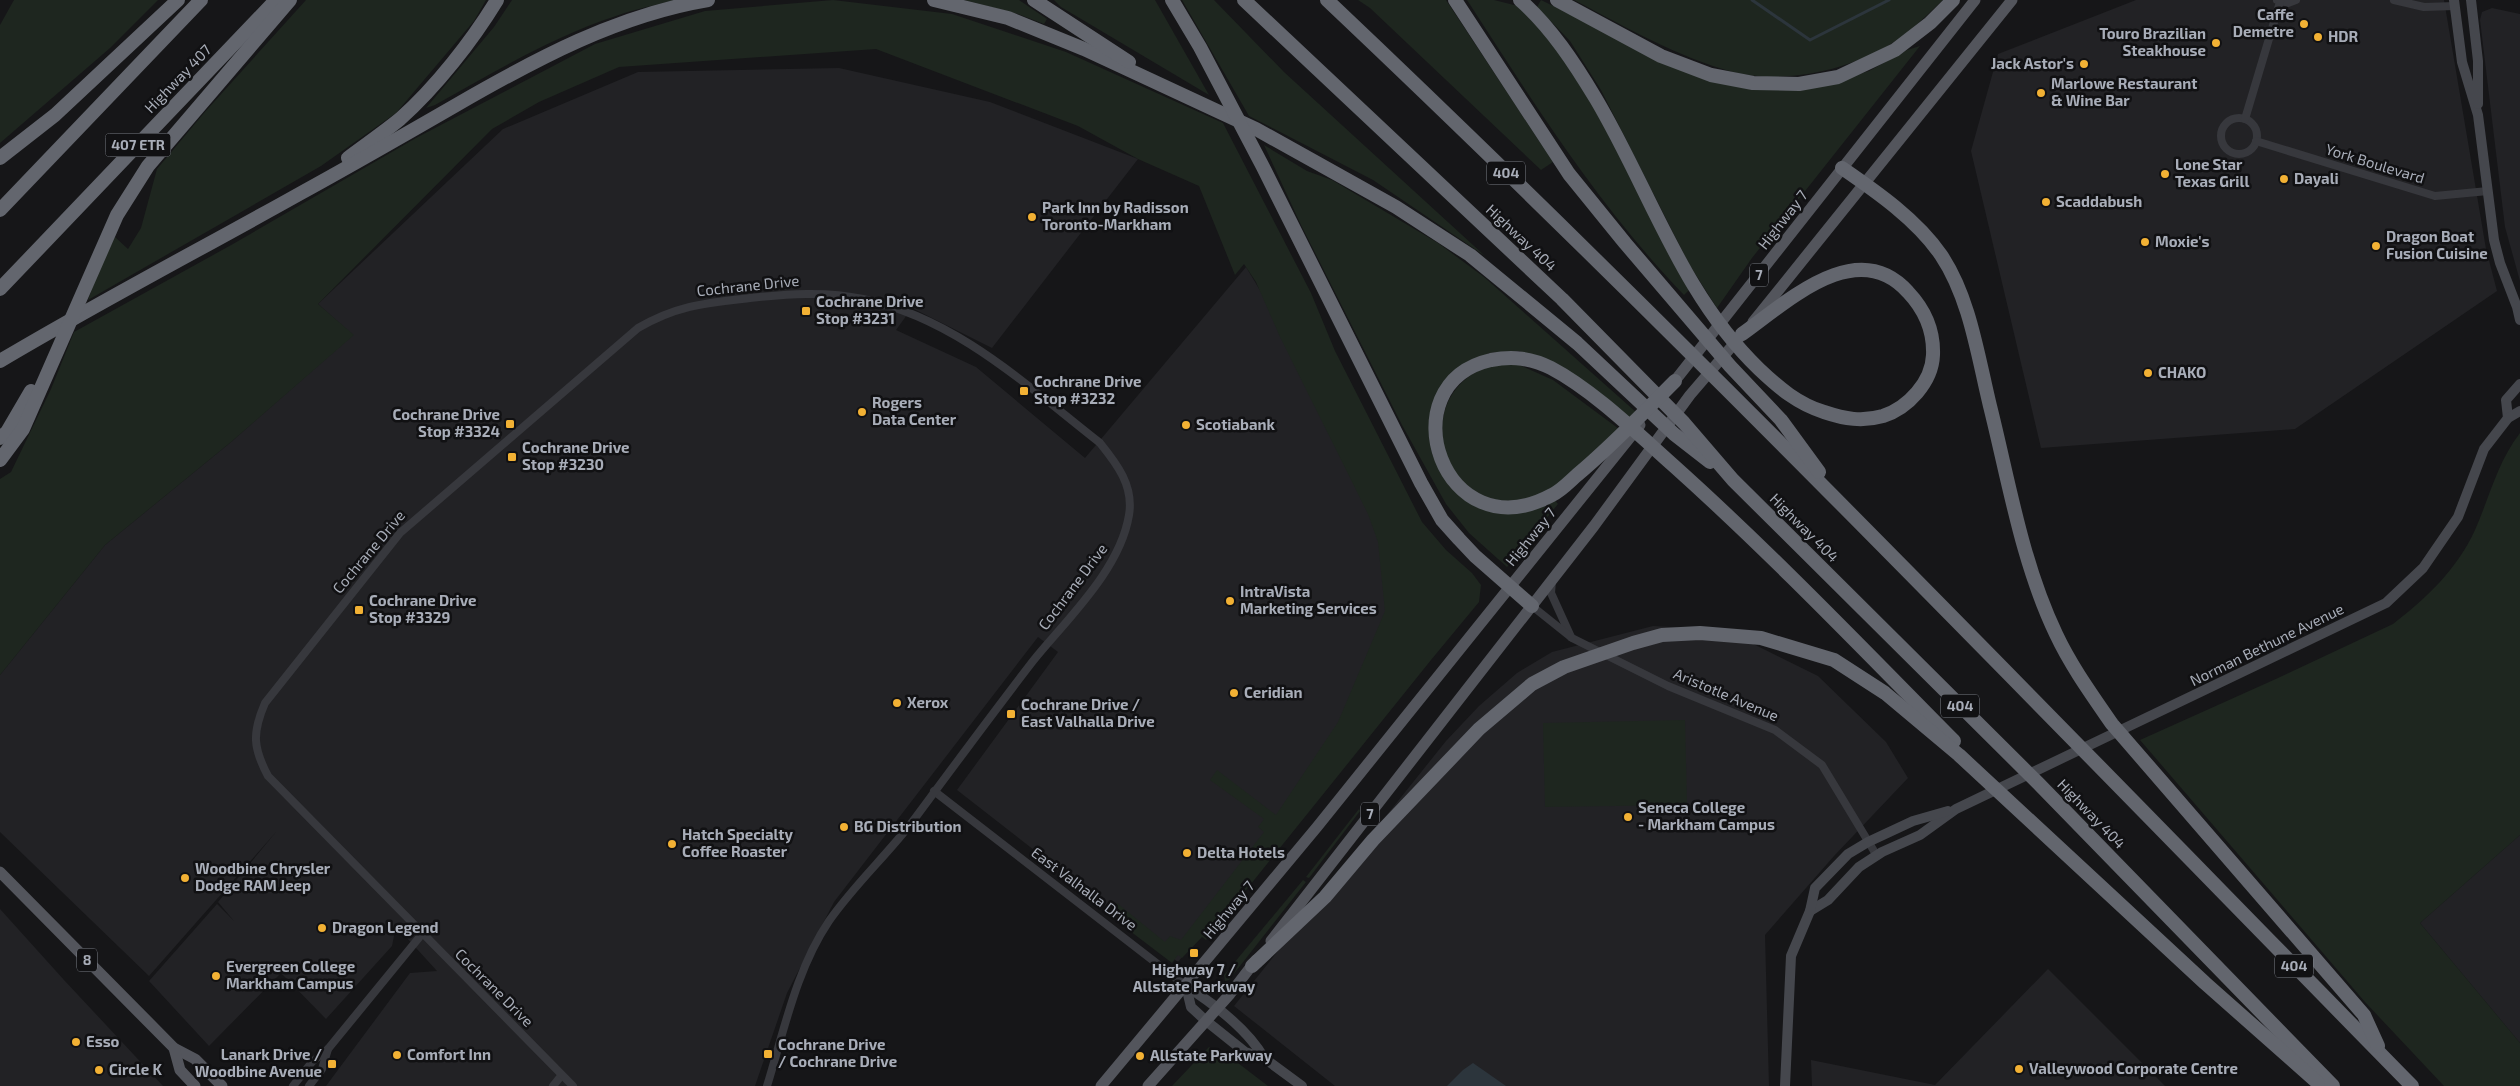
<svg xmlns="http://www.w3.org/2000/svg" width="2520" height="1086" font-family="'Exo 2',sans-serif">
<rect width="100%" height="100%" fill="#161618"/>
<g fill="#222225">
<path d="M2136 0H2444L2486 249 2497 291 2295 429 2041 448 1971 151 1998 54Z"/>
<path d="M2492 8 2520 14V281L2505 227 2480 20 2482 12Z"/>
<path d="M839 68 990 102 1138 159 992 348 912 308 896 330 976 367 1085 458 1246 267 1311 375 1397 579 1362 696 1286 828 1178 962 957 790 1058 652 1038 637 834 902 787 993 755 1086H326L410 973 437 971 396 926 392 946 326 1019 281 973 209 1046 149 981 217 904 234 921 218 902 276 832 149 976 0 832V675L105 545 231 442 353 335 318 304 503 129 638 72Z"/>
<path d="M1653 626 1725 630 1818 676 1886 742 1908 778 1834 856 1765 935 1769 1086H1335L1234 1006 1446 741 1479 706 1517 673 1552 652Z"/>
<path d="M2520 835V1043L2420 923Z"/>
<path d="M0 909 64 980 163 1086H0Z"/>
<path d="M2048 969 2165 1086H1812L1811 1060 1935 1085Z"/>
</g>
<g fill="#1e261f">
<path d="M14 0H158L110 48 0 143V25Z"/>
<path d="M306 0H486L474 21 396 113 321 166 88 300 98 271 115 237 128 249 141 228 157 169 204 113Z"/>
<path d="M512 0H675C656 5 635 9 616 16 552 37 494 72 435 105L426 108 494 27Z"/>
<path d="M833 0 952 14 1066 52 1223 123 1311 293 1335 351 1422 522 1446 550 1472 573 1481 585 1479 602 1431 660 1206 940 1202 937 1182 958 1178 955 1172 963 1109 915 1117 903 1165 942 1170 936 1181 940 1264 832 1258 827 1264 819 1210 780 1217 770 1276 815 1338 722 1385 611 1378 542 1368 514 1280 337 1256 282 1244 264 1235 275 1199 186 1138 159 1078 126 876 49 619 67 539 102 492 129 318 304 354 335 231 442 105 545 0 675V479L11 472 51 389 74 332 233 244 416 138 595 44 705 11Z"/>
<path d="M964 0H1019L1047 19 1044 24 1018 14Z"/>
<path d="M1054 0H1155L1209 95 1061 7Z"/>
<path d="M1182 0H1214L1284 72 1485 256 1373 180 1249 116Z"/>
<path d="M1358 0H1446L1553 162 1541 170 1370 8Z"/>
<path d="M1467 0H1494L1518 6 1552 41 1588 95 1689 290 1684 295C1599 207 1533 102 1467 0Z"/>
<path d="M1541 0 1700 78 1753 90 1814 88 1869 71 1907 50 1920 46 1752 258 1717 308 1689 264 1601 90 1570 41 1537 7Z"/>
<path d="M1574 0H1943C1927 15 1912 30 1894 42 1852 70 1782 85 1733 72 1677 57 1626 27 1574 0Z"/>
<path d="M1264 145 1307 171 1332 180 1438 243 1484 277 1637 413 1630 422 1545 359 1519 351 1489 353 1468 364 1430 420 1432 454 1449 486 1460 496 1479 507 1497 512 1521 513 1554 499 1558 504 1507 567 1469 533 1446 504 1402 425 1301 225Z"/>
<path d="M1517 364 1553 380 1619 429C1600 450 1557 492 1529 499 1444 519 1406 398 1487 367 1495 364 1508 365 1517 364Z"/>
<path d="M2520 433V835L2420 923 2520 1043V1086H2444L2365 1002 2140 740 2278 678 2393 624C2427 598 2457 569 2475 530 2490 496 2497 463 2520 433Z"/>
<path d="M1685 720 1687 805 1545 807 1543 723Z"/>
<path d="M1359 809 1360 811 1309 878 1306 877Z"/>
<path d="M1303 880 1306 882 1229 980 1225 981 1224 975Z"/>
<path d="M1209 1047 1224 1059 1234 1060 1268 1086H1172Z"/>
</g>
<path fill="#2c353c" d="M1473 1063 1506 1086H1447L1463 1070Z"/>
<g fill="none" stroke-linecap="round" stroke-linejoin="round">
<path stroke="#2c353c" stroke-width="3" d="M1752 0 1810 40 1889 0"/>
<g stroke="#37383d" stroke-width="8">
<path d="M2277 0 2288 3 2296 0"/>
<path d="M2394 0 2424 7 2455 6"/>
<circle cx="2239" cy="136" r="18"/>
<path d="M2245 119 2280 2"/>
<path d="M2256 141 2435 196 2488 191"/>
<path d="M1552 581 1551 593 1571 637"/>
<path d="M1532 606 1572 638 1668 686 1775 730 1822 765 1877 856"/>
<path d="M934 791 1186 986"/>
<path d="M293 1086 312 1062 328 1049 422 934"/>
<path d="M309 1086 322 1069 328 1049"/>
<path d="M553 1086 561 1076"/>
<path d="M573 1086 268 776C253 748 252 733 265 703L400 533 638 328C677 305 706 303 750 298 787 294 826 291 863 299 956 318 1027 386 1100 443 1117 464 1134 486 1129 515 1120 570 1067 619 1033 661 992 714 953 767 913 821 887 855 854 885 829 921 796 970 784 1031 767 1086"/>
</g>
<g stroke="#45474d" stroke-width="10">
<path d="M2454 0 2462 62 2478 115 2494 240 2500 263 2517 307 2520 320"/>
<path d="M2471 0 2478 61V104"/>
<path d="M2508 418 2506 400 2520 384"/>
<path d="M1810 911 1828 900 1859 867 1882 852 1920 835 1956 809 2386 603 2423 568 2458 517 2484 449 2508 418 2520 411"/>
<path d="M1186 986 1191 1007 1205 1020 1245 1052 1264 1058 1302 1086"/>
<path d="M1186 986C1214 1004 1247 1028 1264 1058"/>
<path d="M1785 1086 1791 956 1810 911 1815 888 1848 854 1868 842 1913 821 1948 811"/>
</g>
<g stroke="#53555c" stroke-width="11">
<path d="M1753 322 2012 0"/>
<path d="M1670 387 1975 0"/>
<path d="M0 872 174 1048 195 1059 222 1086"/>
<path d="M1271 941 1594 526 1690 395 1739 338"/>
<path d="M174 1048 180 1070 195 1086"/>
<path d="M1101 1086 1317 827 1640 425"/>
<path d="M1148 1086 1230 994 1256 960"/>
</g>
<g stroke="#63666e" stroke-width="14">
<path d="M934 0 1008 18 1084 49 1256 129 1396 207 1470 255 1577 343 1674 434 1710 462"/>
<path d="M1034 0 1129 62"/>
<path d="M1172 0 1200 47 1263 167 1421 483 1442 520 1459 539 1475 556 1532 606"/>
<path d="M1244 0 1562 299 1684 423 1733 480 2038 783 2333 1086"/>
<path d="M1327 0C1699 352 2054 721 2412 1086"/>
<path d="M1455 0 1569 174 1625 243 1730 366 1781 420 1819 472"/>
<path d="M1520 0C1551 27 1575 64 1596 99 1650 190 1681 294 1759 369 1779 388 1798 404 1824 412 1845 419 1862 422 1883 416 1908 408 1932 382 1933 355 1934 330 1925 310 1908 292 1857 235 1787 302 1742 334"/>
<path d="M1557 0 1661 56 1711 75 1753 83 1799 84 1838 77 1895 50 1930 23 1953 0"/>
<path d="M0 158 55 115 178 0"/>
<path d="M348 158C365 145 383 133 400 119 436 87 472 41 497 0"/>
<path d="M1842 168C1877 192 1917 220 1941 255 1970 298 1978 357 1990 406 2009 482 2022 563 2056 634 2071 666 2092 695 2112 724L2364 1015 2378 1046"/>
<path d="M0 210 201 0"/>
<path d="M0 289 276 0"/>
<path d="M0 361C99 302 201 249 301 193 354 164 406 134 458 104 536 59 618 15 708 0"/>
<path d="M1675 381C1643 413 1612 446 1577 475 1569 482 1562 490 1552 495 1443 554 1386 384 1491 360 1513 356 1531 358 1551 368 1593 390 1638 434 1674 466 1772 554 1862 648 1954 741"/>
<path d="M0 438 7 432 31 391"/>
<path d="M0 460 23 429 117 215 148 166 290 0"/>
<path d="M1252 966 1325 897 1373 840 1479 729 1532 684 1564 667 1633 643 1662 635 1700 633 1761 638 1834 660 1885 693 1959 755 2205 983 2318 1083"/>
</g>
</g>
<g fill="#f2b134" stroke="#111113" stroke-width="2">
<circle cx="2304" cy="24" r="5"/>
<circle cx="2318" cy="37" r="5"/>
<circle cx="2216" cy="43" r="5"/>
<circle cx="2084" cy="64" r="5"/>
<circle cx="2041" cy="93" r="5"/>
<circle cx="2165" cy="174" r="5"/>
<circle cx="2284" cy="179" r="5"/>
<circle cx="2046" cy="202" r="5"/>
<circle cx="1032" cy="217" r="5"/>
<circle cx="2145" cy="242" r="5"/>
<circle cx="2376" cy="246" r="5"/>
<rect x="801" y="306" width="10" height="10" rx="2.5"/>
<circle cx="2148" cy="373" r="5"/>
<rect x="1019" y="386" width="10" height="10" rx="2.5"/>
<circle cx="862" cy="412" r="5"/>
<rect x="505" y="419" width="10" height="10" rx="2.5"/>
<circle cx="1186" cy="425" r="5"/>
<rect x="507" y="452" width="10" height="10" rx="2.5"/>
<circle cx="1230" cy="601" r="5"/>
<rect x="354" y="605" width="10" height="10" rx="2.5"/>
<circle cx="1234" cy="693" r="5"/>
<circle cx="897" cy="703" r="5"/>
<rect x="1006" y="709" width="10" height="10" rx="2.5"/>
<circle cx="1628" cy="817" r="5"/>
<circle cx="844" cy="827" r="5"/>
<circle cx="672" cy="844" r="5"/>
<circle cx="1187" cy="853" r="5"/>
<circle cx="185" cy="878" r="5"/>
<circle cx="322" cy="928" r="5"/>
<rect x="1189" y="948" width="10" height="10" rx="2.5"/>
<circle cx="216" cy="976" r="5"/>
<circle cx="76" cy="1042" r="5"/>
<rect x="763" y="1049" width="10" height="10" rx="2.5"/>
<circle cx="397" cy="1055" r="5"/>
<circle cx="1140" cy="1056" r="5"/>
<rect x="327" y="1059" width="10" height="10" rx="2.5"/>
<circle cx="2019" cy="1069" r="5"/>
<circle cx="99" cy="1070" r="5"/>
</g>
<g text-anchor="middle" stroke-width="5" stroke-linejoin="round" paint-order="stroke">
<g fill="#111113" stroke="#7b7e86" stroke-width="1">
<rect x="105.5" y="133.5" width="65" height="23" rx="4"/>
<rect x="1487" y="161.5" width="38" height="23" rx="4"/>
<rect x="1750" y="263.5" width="18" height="23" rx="4"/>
<rect x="1941" y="694.5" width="38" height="23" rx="4"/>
<rect x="1361" y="802.5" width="18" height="23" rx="4"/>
<rect x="77" y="948.5" width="20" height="23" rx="4"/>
<rect x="2275" y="954.5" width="38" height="23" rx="4"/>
</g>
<g font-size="14" font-weight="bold" fill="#a8adb8">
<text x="138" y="150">407 ETR</text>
<text x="1506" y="178">404</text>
<text x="1759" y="280">7</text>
<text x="1960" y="711">404</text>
<text x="1370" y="819">7</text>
<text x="87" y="965">8</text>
<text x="2294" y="971">404</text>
</g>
<g font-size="15" font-weight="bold" fill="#a8adb8" stroke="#111113" text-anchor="start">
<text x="2294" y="20" text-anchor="end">Caffe<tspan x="2294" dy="17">Demetre</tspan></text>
<text x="2206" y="39" text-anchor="end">Touro Brazilian<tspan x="2206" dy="17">Steakhouse</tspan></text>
<text x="2328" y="42">HDR</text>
<text x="2074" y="69" text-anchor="end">Jack Astor's</text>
<text x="2051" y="89">Marlowe Restaurant<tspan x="2051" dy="17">&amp; Wine Bar</tspan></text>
<text x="2175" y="170">Lone Star<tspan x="2175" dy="17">Texas Grill</tspan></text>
<text x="2294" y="184">Dayali</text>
<text x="2056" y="207">Scaddabush</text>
<text x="1042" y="213">Park Inn by Radisson<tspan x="1042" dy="17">Toronto-Markham</tspan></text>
<text x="2386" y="242">Dragon Boat<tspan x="2386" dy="17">Fusion Cuisine</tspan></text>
<text x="2155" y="247">Moxie's</text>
<text x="816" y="307">Cochrane Drive<tspan x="816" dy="17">Stop #3231</tspan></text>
<text x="2158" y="378">CHAKO</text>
<text x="1034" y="387">Cochrane Drive<tspan x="1034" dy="17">Stop #3232</tspan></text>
<text x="872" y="408">Rogers<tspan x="872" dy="17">Data Center</tspan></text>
<text x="500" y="420" text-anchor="end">Cochrane Drive<tspan x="500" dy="17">Stop #3324</tspan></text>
<text x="1196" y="430">Scotiabank</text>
<text x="522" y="453">Cochrane Drive<tspan x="522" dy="17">Stop #3230</tspan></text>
<text x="1240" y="597">IntraVista<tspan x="1240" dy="17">Marketing Services</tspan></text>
<text x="369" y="606">Cochrane Drive<tspan x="369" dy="17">Stop #3329</tspan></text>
<text x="1244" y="698">Ceridian</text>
<text x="907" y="708">Xerox</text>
<text x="1021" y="710">Cochrane Drive /<tspan x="1021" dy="17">East Valhalla Drive</tspan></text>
<text x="1638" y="813">Seneca College<tspan x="1638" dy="17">- Markham Campus</tspan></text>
<text x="854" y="832">BG Distribution</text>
<text x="682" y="840">Hatch Specialty<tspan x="682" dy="17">Coffee Roaster</tspan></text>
<text x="1197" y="858">Delta Hotels</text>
<text x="195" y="874">Woodbine Chrysler<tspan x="195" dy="17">Dodge RAM Jeep</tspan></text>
<text x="332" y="933">Dragon Legend</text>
<text x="226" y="972">Evergreen College<tspan x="226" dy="17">Markham Campus</tspan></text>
<text x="1194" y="975" text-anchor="middle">Highway 7 /<tspan x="1194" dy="17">Allstate Parkway</tspan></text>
<text x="86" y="1047">Esso</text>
<text x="778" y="1050">Cochrane Drive<tspan x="778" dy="17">/ Cochrane Drive</tspan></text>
<text x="322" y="1060" text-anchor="end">Lanark Drive /<tspan x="322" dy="17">Woodbine Avenue</tspan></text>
<text x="407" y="1060">Comfort Inn</text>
<text x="1150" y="1061">Allstate Parkway</text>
<text x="2029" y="1074">Valleywood Corporate Centre</text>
<text x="109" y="1075">Circle K</text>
</g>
<g font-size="15" fill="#a8adb8" stroke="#111113">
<text transform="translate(178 79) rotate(-46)" y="5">Highway 407</text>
<text transform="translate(2375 164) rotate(17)" y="5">York Boulevard</text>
<text transform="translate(1783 220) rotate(-52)" y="5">Highway 7</text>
<text transform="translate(1521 238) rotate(43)" y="5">Highway 404</text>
<text transform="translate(748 286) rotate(-6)" y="5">Cochrane Drive</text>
<text transform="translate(1804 528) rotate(45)" y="5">Highway 404</text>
<text transform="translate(1531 537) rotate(-51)" y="5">Highway 7</text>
<text transform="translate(369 552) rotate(-50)" y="5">Cochrane Drive</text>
<text transform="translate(1073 587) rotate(-53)" y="5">Cochrane Drive</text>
<text transform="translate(2267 645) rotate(-26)" y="5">Norman Bethune Avenue</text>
<text transform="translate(1726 695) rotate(23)" y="5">Aristotle Avenue</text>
<text transform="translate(2091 814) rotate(46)" y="5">Highway 404</text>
<text transform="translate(1084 889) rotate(37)" y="5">East Valhalla Drive</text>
<text transform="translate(1229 910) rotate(-50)" y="5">Highway 7</text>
<text transform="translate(494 988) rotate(45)" y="5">Cochrane Drive</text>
</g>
</g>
</svg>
